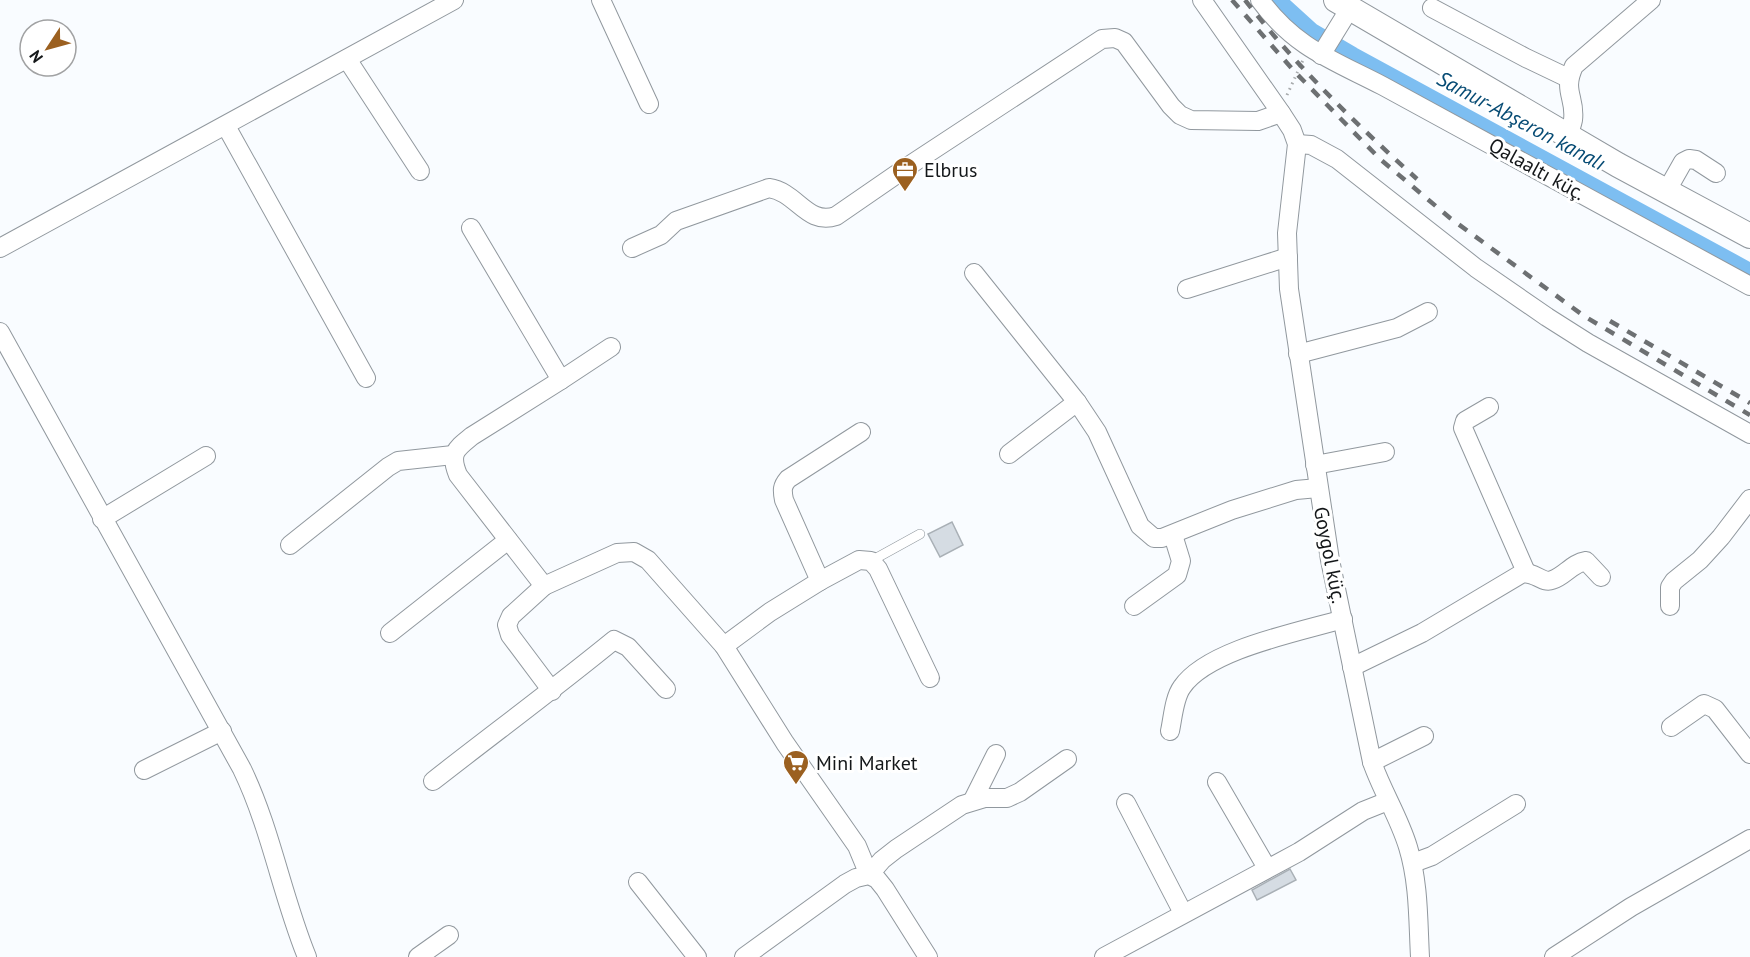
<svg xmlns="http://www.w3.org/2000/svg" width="1750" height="957" font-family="'PT Sans',sans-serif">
<rect width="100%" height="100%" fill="#f9fcff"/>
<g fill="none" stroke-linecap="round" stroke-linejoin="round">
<path stroke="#7dbef1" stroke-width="16" d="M1278 0 1312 31 1353 55 1750 271"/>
</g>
<g fill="#d5dce3" stroke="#a9b0b6" stroke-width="1.5">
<path d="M952 522 963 545 940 557 928 534Z"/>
<path d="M1290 869 1296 880 1257 900 1252 890Z"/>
</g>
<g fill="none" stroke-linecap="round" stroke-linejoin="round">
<defs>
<path id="service" d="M871 561 920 534"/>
<g id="minor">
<path d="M601 0 649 104"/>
<path d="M1202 0 1281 113 1292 130 1297 144 1287 233 1289 289 1330 560 1372 762C1382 791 1399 817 1408 847 1419 883 1418 920 1420 957"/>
<path d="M1260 0C1295 48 1333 60 1383 86L1750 286"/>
<path d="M1432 8 1526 58 1568 78"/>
<path d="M1321 55 1350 8"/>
<path d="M347 59 420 171"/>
<path d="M226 126 366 378"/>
<path d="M1569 135C1570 130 1572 125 1573 120 1576 97 1562 92 1574 66L1651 0"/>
<path d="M1297 144 1311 145 1337 159 1476 268 1547 317 1588 343 1750 434"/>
<path d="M1666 192 1683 162 1689 159 1696 160 1716 173"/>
<path d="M471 228 561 380"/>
<path d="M0 248 454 0"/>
<path d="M632 248 661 235 676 221 769 188C797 192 807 226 836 216L910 165 1102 39 1115 38 1124 42 1171 106 1180 115 1191 120 1258 121 1281 113"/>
<path d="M974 273 1077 402 1097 432 1140 526 1154 538H1162L1232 510 1296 490 1318 488"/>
<path d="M1187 289 1288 257"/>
<path d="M0 332 242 769C271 829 282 896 307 957"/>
<path d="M611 347 561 380 472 436C456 449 449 453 458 475L544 586 617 553 634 552 648 560 724 646 785 743 857 846 869 875 882 860 896 849 962 805 985 798H1007L1020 792 1067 759"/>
<path d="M1298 354 1397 328 1428 312"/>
<path d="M1489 407 1465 421 1463 428 1526 572"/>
<path d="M1009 454 1077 402"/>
<path d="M1315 465 1385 452"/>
<path d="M102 519 206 456"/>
<path d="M290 545 388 467 398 461 453 455"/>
<path d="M820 581 859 560 871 561 878 569 930 678"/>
<path d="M544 586 511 616 507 625 510 635 552 691"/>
<path d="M1134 606 1177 575 1181 561 1173 535"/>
<path d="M1670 606V587L1674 581 1700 560 1721 537 1750 499"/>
<path d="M390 633 508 540"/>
<path d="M724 646 770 612 820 581 784 500C782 490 782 486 788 479L861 432"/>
<path d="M1352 667 1422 633 1521 574C1534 570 1542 584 1552 580 1565 576 1572 563 1586 561L1601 577"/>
<path d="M1671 727 1704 704 1715 709 1750 754"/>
<path d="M1170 731C1173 717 1174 698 1182 687 1208 649 1300 632 1343 619"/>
<path d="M1372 762 1424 736"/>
<path d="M144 770 222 731"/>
<path d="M433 781C493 734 554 689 614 640L628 647 666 689"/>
<path d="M1217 782 1267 868"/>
<path d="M973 800 996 754"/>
<path d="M1126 803 1183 913"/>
<path d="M1413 863 1432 856 1516 804"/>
<path d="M638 882 697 957"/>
<path d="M418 957 449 935"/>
<path d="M744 957 845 884 856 878 869 875 877 879 885 889 928 957"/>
<path d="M1104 957 1299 852 1363 811 1388 801"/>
<path d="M1554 957 1631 907 1750 839"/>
</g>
<path id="tertiary" d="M1336 0 1618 165 1750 236"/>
</defs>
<use href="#service" stroke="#91989e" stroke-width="10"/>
<use href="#minor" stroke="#91989e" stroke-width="20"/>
<use href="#tertiary" stroke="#91989e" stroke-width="26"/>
<path stroke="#a7aaac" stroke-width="3" stroke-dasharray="1.5 4.5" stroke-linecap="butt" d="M1287 95 1303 60"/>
<use href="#service" stroke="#fff" stroke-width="9"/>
<use href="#minor" stroke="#fff" stroke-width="18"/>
<use href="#tertiary" stroke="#fff" stroke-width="24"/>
<g stroke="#6d7072" stroke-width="4.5" stroke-dasharray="10 10" stroke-linecap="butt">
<path d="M1232 0 1294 71 1380 159 1450 218 1584 316 1750 415"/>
<path d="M1245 0C1295 65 1356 124 1417 179"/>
<path d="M1610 321 1750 403"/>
</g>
</g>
<defs>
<symbol id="office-pin" viewBox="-11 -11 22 30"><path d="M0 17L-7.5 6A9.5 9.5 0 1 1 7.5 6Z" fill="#9b6020" stroke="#fff"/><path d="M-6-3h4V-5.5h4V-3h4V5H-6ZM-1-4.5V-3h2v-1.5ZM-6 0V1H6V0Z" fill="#fff"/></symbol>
<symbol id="supermarket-pin" viewBox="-11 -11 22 30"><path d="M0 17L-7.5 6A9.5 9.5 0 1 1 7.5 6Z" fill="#9b6020" stroke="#fff"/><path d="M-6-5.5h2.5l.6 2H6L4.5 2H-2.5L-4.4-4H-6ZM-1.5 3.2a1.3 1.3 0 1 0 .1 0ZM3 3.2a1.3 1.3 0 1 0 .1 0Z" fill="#fff"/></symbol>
</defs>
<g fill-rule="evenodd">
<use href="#office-pin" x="890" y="155" width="30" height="40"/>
<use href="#supermarket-pin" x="781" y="748" width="30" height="40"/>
</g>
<g text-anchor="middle" stroke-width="6" stroke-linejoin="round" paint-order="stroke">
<g font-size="20" fill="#141719" stroke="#fff">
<text transform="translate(1537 169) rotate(29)" y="7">Qalaaltı küç.</text>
<text transform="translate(1330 555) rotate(79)" y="7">Goygol küç.</text>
</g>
<g font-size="20" fill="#141719" stroke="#fff" text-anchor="start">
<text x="924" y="177">Elbrus</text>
<text x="816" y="770">Mini Market</text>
</g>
<g font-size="21" font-style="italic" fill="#064b74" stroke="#fff">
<text transform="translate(1521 121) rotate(28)" y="7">Samur-Abşeron kanalı</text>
</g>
</g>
<g transform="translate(48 48) rotate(234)"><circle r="28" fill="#ffffff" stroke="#a1a2a3" stroke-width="1.5"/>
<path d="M0-4.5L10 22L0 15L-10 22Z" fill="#9b6020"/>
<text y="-9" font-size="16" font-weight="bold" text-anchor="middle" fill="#141719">N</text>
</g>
</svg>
